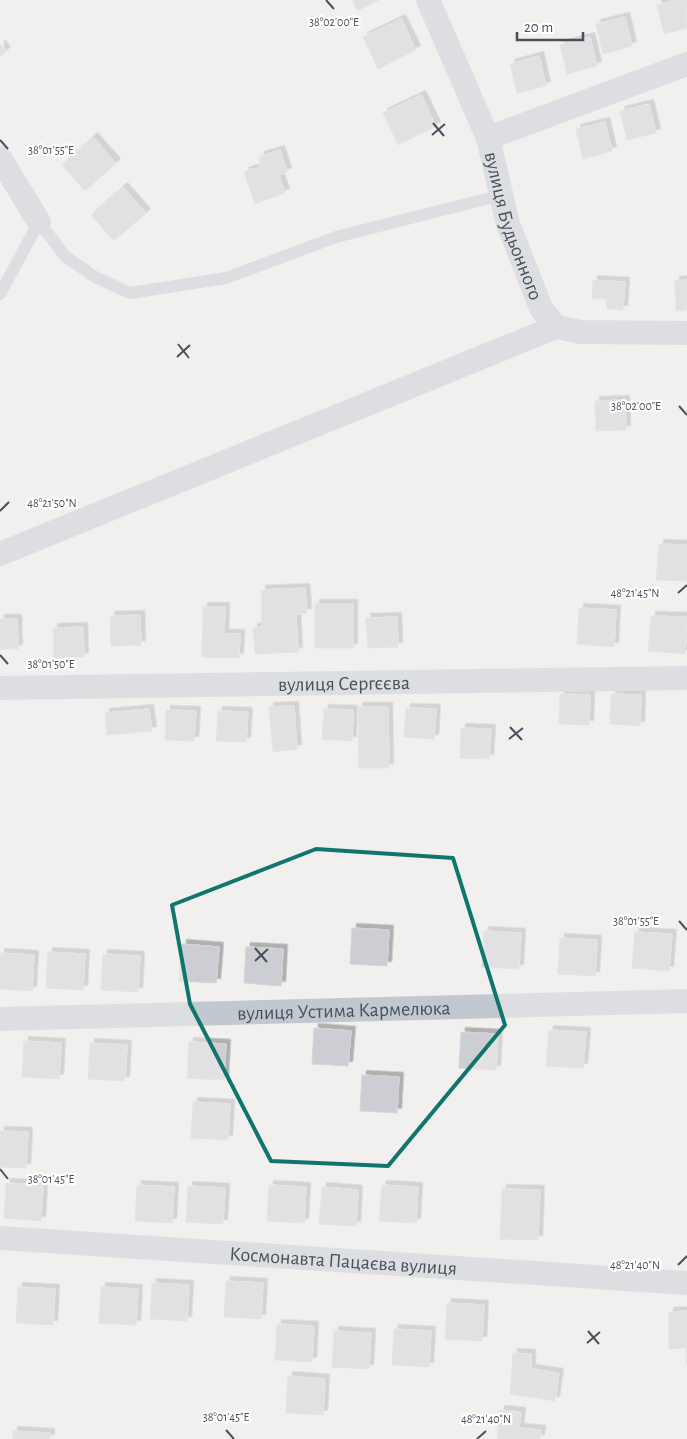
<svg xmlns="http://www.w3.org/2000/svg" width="687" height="1439" font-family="'Alegreya Sans',sans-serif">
<defs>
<filter id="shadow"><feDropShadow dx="4.5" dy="-4.5" stdDeviation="0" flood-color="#0004"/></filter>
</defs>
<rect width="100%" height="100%" fill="#f2f0ef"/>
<g fill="#ccced4" stroke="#d4d5da" filter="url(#shadow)">
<path d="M352 0H379L357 11Z"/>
<path d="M677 0H686L687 28 664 34 657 5Z"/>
<path d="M625 17 632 46 603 54 596 24Z"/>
<path d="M401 19 416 50 378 69 363 37Z"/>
<path d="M590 37 597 66 567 74 560 45Z"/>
<path d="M0 44 6 51 0 57Z"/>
<path d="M539 56 546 86 517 93 510 64Z"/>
<path d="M421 95 436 126 398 145 383 113Z"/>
<path d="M649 104 656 133 627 140 620 111Z"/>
<path d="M605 122 612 151 583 159 576 129Z"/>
<path d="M93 137 116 163 85 191 62 165Z"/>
<path d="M280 150 287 172 279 175 285 193 255 204 244 172 260 167V156Z"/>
<path d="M123 187 146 213 114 241 91 215Z"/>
<path d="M593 280 625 282 623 310 607 309V299L592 298Z"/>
<path d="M687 280V310L676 311 675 281Z"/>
<path d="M625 400 626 430 596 431 595 401Z"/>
<path d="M659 544 687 545V581L656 580Z"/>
<path d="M305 588 307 613 296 614 298 652 255 654 253 628 262 627 261 590Z"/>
<rect x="315" y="604" width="38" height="44"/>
<path d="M203 607H225L224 634H240L239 658 202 657Z"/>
<path d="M579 608 616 610 614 647 577 644Z"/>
<path d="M140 615 141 645 111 646 110 616Z"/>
<path d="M651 616 687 617 685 654 648 651Z"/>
<path d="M397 617 398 647 368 648 366 618Z"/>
<path d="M0 619H17L18 649H0Z"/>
<path d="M83 627 84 657 54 658 53 628Z"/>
<path d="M560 694 590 695 589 725 559 724Z"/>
<path d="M611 694 641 695 640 726 610 724Z"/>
<path d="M294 706 297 749 273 752 269 707Z"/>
<path d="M358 707H388L389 768H359Z"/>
<path d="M406 708 436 709 434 739 404 737Z"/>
<path d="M149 709 152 731 107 735 105 713Z"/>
<path d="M324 709 353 710 352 741 322 739Z"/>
<path d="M166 710 196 711 194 741 165 740Z"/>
<path d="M218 711 248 712 246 742 216 741Z"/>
<path d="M461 728 491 729 489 759 460 758Z"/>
<path d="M352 928 389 930 387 966 350 964Z"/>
<path d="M484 931 521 933 519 969 482 967Z"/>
<path d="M635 932 672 934 669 971 632 968Z"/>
<path d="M560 938 597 940 595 976 558 974Z"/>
<path d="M182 944 219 947 216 983 179 981Z"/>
<path d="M246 947 283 949 281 986 244 983Z"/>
<path d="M48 952 85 954 83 990 46 988Z"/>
<path d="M0 953 34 955 32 991 0 989Z"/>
<path d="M103 954 140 956 138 992 101 990Z"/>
<path d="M314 1028 351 1031 348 1066 312 1064Z"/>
<path d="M549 1030 586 1032 583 1068 546 1066Z"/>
<path d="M461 1032 498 1034 496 1070 459 1068Z"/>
<path d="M24 1041 61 1043 59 1079 22 1077Z"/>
<path d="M189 1042 226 1044 224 1080 187 1078Z"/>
<path d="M90 1043 127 1045 125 1081 88 1079Z"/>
<path d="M362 1075 399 1077 397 1113 360 1111Z"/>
<path d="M193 1102 230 1104 228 1140 191 1138Z"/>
<path d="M0 1131 28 1132 26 1168 0 1167Z"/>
<path d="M6 1183 43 1185 41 1221 4 1218Z"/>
<path d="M137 1185 174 1187 172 1223 135 1221Z"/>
<path d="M269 1185 306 1187 304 1223 267 1221Z"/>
<path d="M382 1185 418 1187 416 1223 379 1221Z"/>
<path d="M188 1186 225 1188 223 1224 186 1222Z"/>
<path d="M322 1187 358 1190 356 1226 319 1224Z"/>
<path d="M502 1189 540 1190 538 1240 500 1239Z"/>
<path d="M226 1281 263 1283 261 1319 224 1317Z"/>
<path d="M152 1283 189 1285 187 1321 150 1319Z"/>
<path d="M18 1287 55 1289 53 1325 16 1323Z"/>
<path d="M101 1287 138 1289 136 1325 99 1323Z"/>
<path d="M447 1303 484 1305 482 1341 445 1339Z"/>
<path d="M687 1311V1365H686V1348L669 1349V1312Z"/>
<path d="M277 1324 314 1326 312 1362 275 1360Z"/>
<path d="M394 1329 431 1331 429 1367 392 1365Z"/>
<path d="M334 1331 371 1333 369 1369 332 1367Z"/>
<path d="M513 1353 531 1354V1369L559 1373 555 1401 510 1394Z"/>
<path d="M288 1376 325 1379 323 1415 286 1413Z"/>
<path d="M500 1410 521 1412 519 1428 541 1430 540 1439H497Z"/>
<path d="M13 1431 50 1433V1439H13Z"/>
</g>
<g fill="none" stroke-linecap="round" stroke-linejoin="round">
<path stroke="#c1c8d0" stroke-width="12" d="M0 294 39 222 65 256 95 277 130 293 226 278 336 237 502 195"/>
<g stroke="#c1c8d0" stroke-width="24">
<path id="s1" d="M428 0 488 138 508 224 541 308 556 327 580 332 687 333"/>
<path d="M488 138 687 64"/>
<path d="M0 158 39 222"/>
<path d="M0 554 556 327"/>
<path id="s2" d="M0 688 687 678"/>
<path id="s3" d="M0 1019 687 1001"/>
<path id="s4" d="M0 1238 687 1283"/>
</g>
</g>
<path d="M0 0H687V1439H0ZM316 849 453 858 505 1025 388 1166 271 1161 190 1004 172 905Z" fill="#f2f0ef" fill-opacity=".55" fill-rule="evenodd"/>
<path fill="none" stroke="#0f766e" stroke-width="4" stroke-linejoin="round" d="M316 849 453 858 505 1025 388 1166 271 1161 190 1004 172 905Z"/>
<path fill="none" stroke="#48505c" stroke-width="2" d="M326 0 334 9M433 123 444 136M432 135 445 124M0 140 8 149M178 344 189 358M177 357 190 345M679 406 687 415M0 511 9 502M678 593 687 585M0 655 8 664M510 727 522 740M509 739 523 728M679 921 687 930M255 948 267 962M255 961 268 949M0 1169 8 1179M678 1265 687 1256M588 1331 599 1344M587 1343 600 1332M226 1430 234 1439M477 1439 486 1431"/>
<g text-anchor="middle" stroke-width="4.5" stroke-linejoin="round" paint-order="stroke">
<g font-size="20" fill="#48505c" stroke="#fff">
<text dy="7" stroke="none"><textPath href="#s1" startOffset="242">вулиця Будьонного</textPath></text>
<text dy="7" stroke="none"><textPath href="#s2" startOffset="344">вулиця Сергєєва</textPath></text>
<text dy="7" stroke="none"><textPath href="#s3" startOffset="344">вулиця Устима Кармелюка</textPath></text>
<text dy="7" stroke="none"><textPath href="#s4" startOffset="344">Космонавта Пацаєва вулиця</textPath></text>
</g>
</g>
<g font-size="12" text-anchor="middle" fill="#48505c" stroke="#fff" stroke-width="4.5" stroke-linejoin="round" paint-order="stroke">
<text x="334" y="26">38°02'00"E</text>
<text x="51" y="154">38°01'55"E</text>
<text x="636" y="410">38°02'00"E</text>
<text x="52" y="507">48°21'50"N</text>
<text x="635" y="597">48°21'45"N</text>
<text x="51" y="668">38°01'50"E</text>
<text x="636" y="925">38°01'55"E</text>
<text x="51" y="1183">38°01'45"E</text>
<text x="635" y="1269">48°21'40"N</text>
<text x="226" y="1421">38°01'45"E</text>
<text x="486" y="1423">48°21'40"N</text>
</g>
<path d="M517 32v8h66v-8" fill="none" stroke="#48505c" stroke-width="2.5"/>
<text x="524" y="32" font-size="15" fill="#48505c" stroke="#ffffff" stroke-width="4" paint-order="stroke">20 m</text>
</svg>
